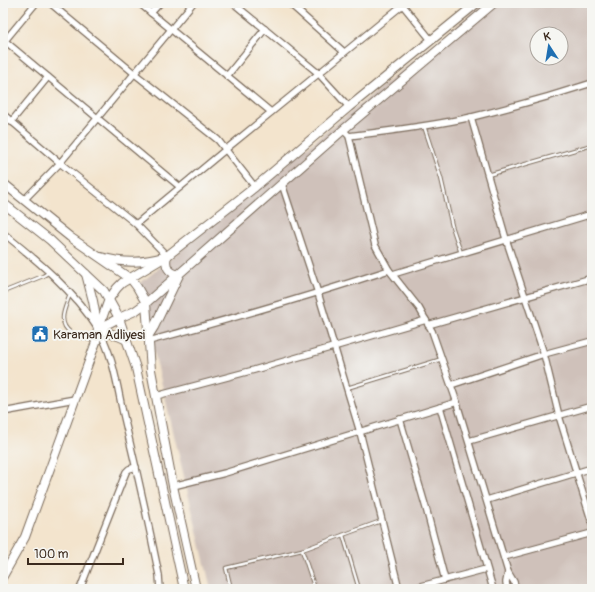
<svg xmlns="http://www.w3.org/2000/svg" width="595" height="592" font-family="Pangolin,sans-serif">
<rect width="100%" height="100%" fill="#f6f6f2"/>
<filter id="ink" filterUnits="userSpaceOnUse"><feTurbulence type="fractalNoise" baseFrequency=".025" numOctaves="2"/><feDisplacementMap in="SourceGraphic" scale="8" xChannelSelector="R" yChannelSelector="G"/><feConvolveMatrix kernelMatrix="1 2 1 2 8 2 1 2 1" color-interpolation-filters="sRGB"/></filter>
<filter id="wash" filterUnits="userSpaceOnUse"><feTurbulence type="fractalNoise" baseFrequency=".012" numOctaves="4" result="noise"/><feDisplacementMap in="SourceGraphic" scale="16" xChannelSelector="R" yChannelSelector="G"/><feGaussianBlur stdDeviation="0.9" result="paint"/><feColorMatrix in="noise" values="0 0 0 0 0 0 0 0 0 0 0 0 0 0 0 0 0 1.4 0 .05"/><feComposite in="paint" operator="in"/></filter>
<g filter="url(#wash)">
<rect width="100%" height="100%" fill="#f3e4cd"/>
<path fill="#cfc1ba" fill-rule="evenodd" d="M484 3H592V589H211L138 285ZM537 34H561V58H537Z"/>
</g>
<g filter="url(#ink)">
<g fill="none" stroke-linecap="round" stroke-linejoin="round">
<defs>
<g id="lane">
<path d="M424 126 441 178 452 226 461 253"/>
<path d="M488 175 592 145"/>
<path d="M3 292 43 276 48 273"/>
<path d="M70 294C68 301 63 310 63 318 63 335 82 337 95 341"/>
<path d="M347 388 442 359"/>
<path d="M343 535 359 589"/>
<path d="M302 550 315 589"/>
<path d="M231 589 226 568 302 550 381 521"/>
</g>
<g id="street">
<path d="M50 3 135 74 218 140 255 187"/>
<path d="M139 3 271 112"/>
<path d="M233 3 318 73 349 107"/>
<path d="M289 3 344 52"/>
<path d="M401 3 431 40"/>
<path d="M151 13 160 3"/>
<path d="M5 41 180 187"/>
<path d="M3 43 36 3"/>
<path d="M227 76 265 29"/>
<path d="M3 114 60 163 136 224 167 256"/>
<path d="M471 117 506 239 544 354 559 416 592 523"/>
<path d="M11 122 48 77"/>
<path d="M343 130 349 136 375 245 389 270 419 308 432 331 455 397 508 572"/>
<path d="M349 136C390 131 432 126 472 117 513 107 552 96 592 83"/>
<path d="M282 184 318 293 360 432 399 589"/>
<path d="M24 200 60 163 193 3"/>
<path d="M136 224 225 150 405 3"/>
<path d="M3 233C38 261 74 291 98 329 113 354 117 385 123 413 136 467 148 521 159 575L160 589"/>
<path d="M393 274 592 214"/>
<path d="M428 325 592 278"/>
<path d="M149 341C230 319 310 296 389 270"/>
<path d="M451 385 544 354 592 341"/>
<path d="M156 396 254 370 426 320"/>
<path d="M440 407 493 589"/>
<path d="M3 412 75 399"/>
<path d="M400 419 426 508 445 580"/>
<path d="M469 441 592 406"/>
<path d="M173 486 225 473 457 402"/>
<path d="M487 500 592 468"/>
<path d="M504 557 592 533"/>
<path d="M80 589 126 472 129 469 136 467"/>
<path d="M410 589 486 569"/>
<path d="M507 589 506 582 508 572 514 582 516 589"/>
</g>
<g id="secondary">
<path d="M109 299 117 288 122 283 167 256 255 187 349 107 477 3"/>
<path d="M119 318 135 311 146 303 343 130 494 3"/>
<path d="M149 335 154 327 179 275C169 273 164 266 167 256"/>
<path d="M3 576 25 537 96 342 98 329"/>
</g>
<g id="primary">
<path d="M3 183 70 237 131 279 137 287 146 303 151 370 173 486 196 589"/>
<path d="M3 203 50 240 104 291 119 318 136 368 184 589"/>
<path d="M101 257C126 264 142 263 167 256"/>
<path d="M86 274 93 301 98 329"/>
<path d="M99 327 109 299"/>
<path d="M98 329 118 336 127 340"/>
<path d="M98 329 119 318"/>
</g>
</defs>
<use href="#lane" stroke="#7b6b5b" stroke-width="4.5"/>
<use href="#street" stroke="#7b6b5b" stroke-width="8"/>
<use href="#secondary" stroke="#7b6b5b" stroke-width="10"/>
<use href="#primary" stroke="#7b6b5b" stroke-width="10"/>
<use href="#lane" stroke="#fff" stroke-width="2.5"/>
<use href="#street" stroke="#fff" stroke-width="5.5"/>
<use href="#secondary" stroke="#fff" stroke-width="8"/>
<use href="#primary" stroke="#fff" stroke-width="8"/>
</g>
</g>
<defs>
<symbol id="civic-square" viewBox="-11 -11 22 22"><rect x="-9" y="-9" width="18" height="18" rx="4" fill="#1f6fb2" stroke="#f6f6f2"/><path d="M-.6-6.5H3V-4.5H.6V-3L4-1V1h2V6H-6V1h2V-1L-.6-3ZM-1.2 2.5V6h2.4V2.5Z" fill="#fff"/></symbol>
</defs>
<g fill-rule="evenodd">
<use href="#civic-square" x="30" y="324" width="20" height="20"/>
</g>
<g text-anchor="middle" stroke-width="4" stroke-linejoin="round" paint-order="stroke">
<g font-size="13" fill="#3b2a1e" stroke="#f6f6f2" text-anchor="start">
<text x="53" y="339">Karaman Adliyesi</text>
</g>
</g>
<rect width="595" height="592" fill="none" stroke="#f6f6f2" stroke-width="16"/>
<g transform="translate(549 46) rotate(348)"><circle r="19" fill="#f6f6f2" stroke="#aba49d"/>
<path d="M0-3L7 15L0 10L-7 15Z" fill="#1f6fb2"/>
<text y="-6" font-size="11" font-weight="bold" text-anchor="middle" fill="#3b2a1e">K</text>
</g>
<path d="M28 558v6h95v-6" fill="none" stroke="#3b2a1e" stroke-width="2"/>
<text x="34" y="558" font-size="12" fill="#3b2a1e" stroke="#f6f6f2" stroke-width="3" paint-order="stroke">100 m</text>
</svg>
